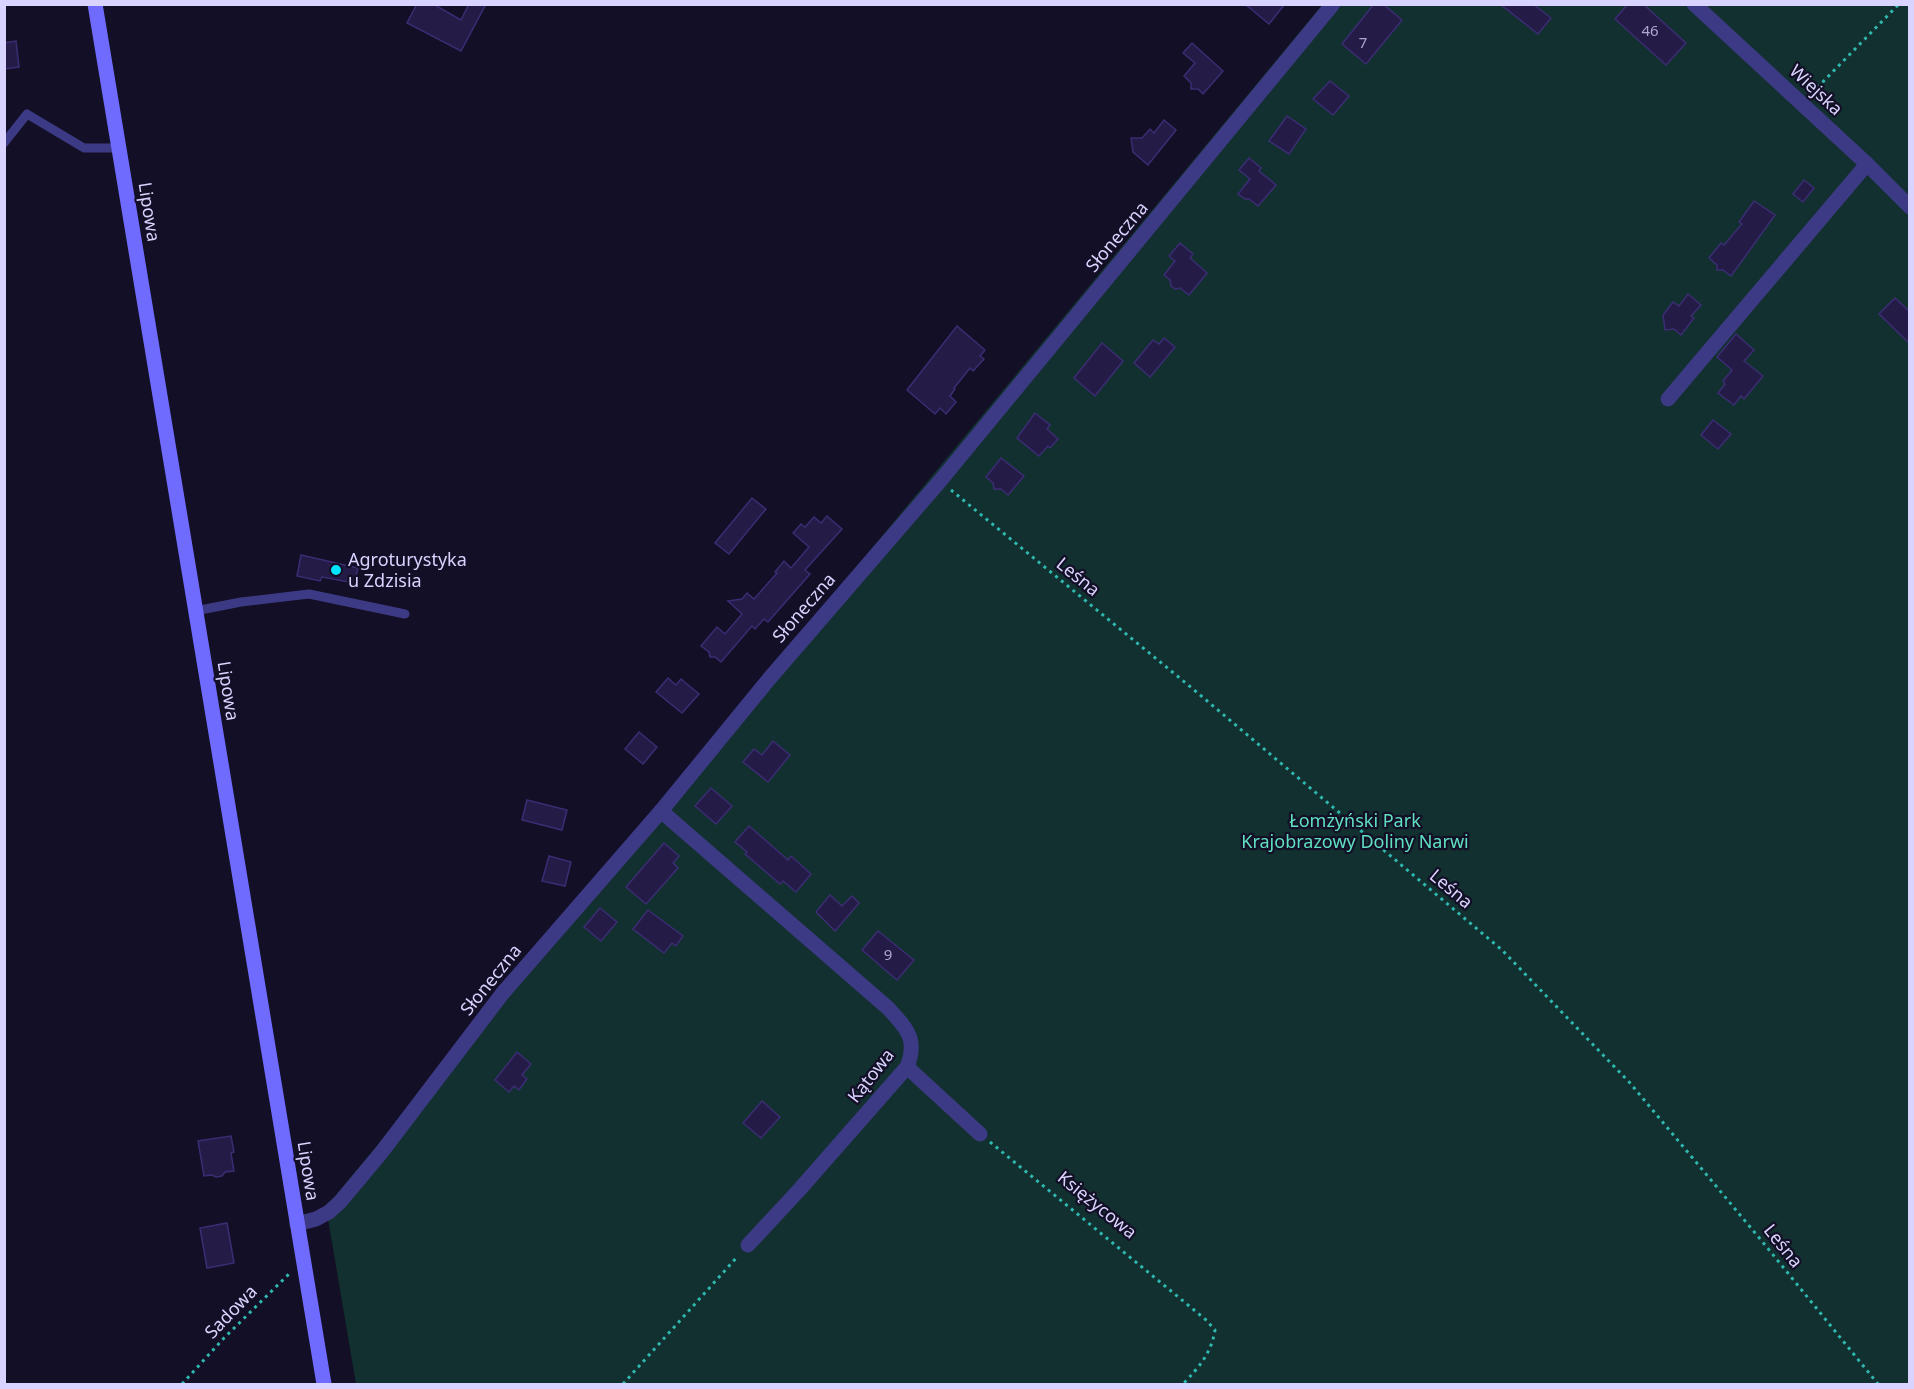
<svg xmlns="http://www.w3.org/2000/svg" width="1914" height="1389" font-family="'Noto Sans',sans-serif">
<rect width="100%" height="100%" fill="#130f26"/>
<path fill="#12302f" d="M1322 5H1909V1384H356L326 1207Z"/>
<g fill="#241b47" stroke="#3b2d73" stroke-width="1.5">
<path d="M417 4H433L461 20 469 4H486L461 51 407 23Z"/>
<path d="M1245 4H1285L1269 24Z"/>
<path d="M1374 4H1383L1402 20 1366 64 1342 44Z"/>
<path d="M1500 4H1533L1551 18 1538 34Z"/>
<path d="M1628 4H1643L1686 43 1666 65 1615 19Z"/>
<path d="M16 41 19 67 4 69V43Z"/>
<path d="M1192 43 1223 71 1203 94 1198 89H1191V83L1184 76 1195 63 1183 53Z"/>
<path d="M1330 81 1349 96 1333 115 1313 99Z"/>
<path d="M1287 116 1306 129 1289 154 1269 141Z"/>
<path d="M1164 120 1176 130 1148 165 1133 152 1131 138H1142L1150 129 1154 133Z"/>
<path d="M1249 158 1261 168 1259 171 1276 185 1258 206 1249 199H1245L1238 194 1250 179 1239 170Z"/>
<path d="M1804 180 1814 188 1803 202 1793 194Z"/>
<path d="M1754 201 1775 215 1731 276 1723 270H1717V265L1709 258 1721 243 1724 245 1742 224 1739 222Z"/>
<path d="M1180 243 1193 254 1190 258 1207 273 1189 295 1180 288 1175 289 1171 286 1170 280 1164 275 1175 261 1169 256Z"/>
<path d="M1688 294 1701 305 1691 316 1694 318 1681 335 1674 329 1665 330 1663 315 1673 302 1679 306Z"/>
<path d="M1895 298 1910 312V344L1879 314Z"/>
<path d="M957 326 985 350 980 356 984 359 973 371 970 368 954 388 955 389 950 396 956 402 946 414 940 408 935 414 907 390Z"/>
<path d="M1736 334 1754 350 1744 361 1763 376 1744 399 1741 396 1734 405 1718 393 1725 384 1723 381 1732 370 1717 357Z"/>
<path d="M1164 338 1175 347 1150 377 1134 363 1153 340 1159 344Z"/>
<path d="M1102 343 1123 361 1095 396 1074 378Z"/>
<path d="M1035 413 1050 425 1047 429 1058 439 1050 448 1048 446 1039 456 1017 438Z"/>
<path d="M1713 420 1731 434 1718 449 1701 435Z"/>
<path d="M1001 458 1024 476 1008 495 1001 489H994L993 483 986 477Z"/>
<path d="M752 498 766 509 729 554 715 543Z"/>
<path d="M827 516 842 529 805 570 810 574 768 622 764 619 755 629 752 626 721 662 715 657H710L709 652 701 646 717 627 725 634 742 614 728 601 742 599 747 593 754 599 777 573 775 572 784 561 791 568 809 547 793 533 801 524 805 527 814 517 821 523Z"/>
<path d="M301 555 358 568 354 583 322 577 320 581 297 576Z"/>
<path d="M668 678 676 685 681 679 699 694 682 713 656 692Z"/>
<path d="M639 732 657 747 643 764 625 749Z"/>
<path d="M773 741 790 755 768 782 743 762 754 749 762 755Z"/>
<path d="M711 788 732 806 716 824 695 806Z"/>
<path d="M527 800 567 810 562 830 522 820Z"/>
<path d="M749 826 788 860 791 856 811 874 796 892 783 881 780 884 745 854 747 852 735 842Z"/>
<path d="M664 843 679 856 673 863 678 868 646 904 626 887Z"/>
<path d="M549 856 571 862 565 886 542 881Z"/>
<path d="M830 895 842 906 852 896 859 903 835 931 816 912Z"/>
<path d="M600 908 617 922 601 941 584 927Z"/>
<path d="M648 910 683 936 676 946 672 943 664 953 633 929Z"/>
<path d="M878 931 914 960 897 980 862 950Z"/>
<path d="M517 1052 531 1064 522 1075 527 1079 519 1090 514 1086 509 1092 495 1080Z"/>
<path d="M762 1101 780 1117 761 1138 743 1123Z"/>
<path d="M231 1136 234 1152 231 1153 234 1171 225 1172 222 1176 216 1177 212 1175 204 1176 198 1141Z"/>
<path d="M227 1223 234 1263 207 1268 200 1228Z"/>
</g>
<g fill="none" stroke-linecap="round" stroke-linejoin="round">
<g stroke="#2fb8b0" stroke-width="3" stroke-dasharray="3 4.5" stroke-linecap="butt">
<path d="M1812 93 1899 4"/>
<path d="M951 490 1193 689 1502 950 1630 1083 1761 1240 1878 1384"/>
<path d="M990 1142 1205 1319 1215 1330C1211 1354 1199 1367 1183 1384"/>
<path d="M182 1384 224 1338 290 1273"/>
<path d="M623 1384 738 1256"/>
</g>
<g stroke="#3d3a85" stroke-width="9">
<path d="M4 143 27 114 84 148H119"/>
<path d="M195 611 241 602 309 594 405 614"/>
</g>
<g stroke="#3d3a85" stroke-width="15">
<path d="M1694 4 1867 164 1910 207"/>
<path d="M1668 399 1867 164"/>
<path d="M661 811 888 1008C907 1029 918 1039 907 1067L800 1189 748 1245"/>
<path d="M907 1067 980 1134"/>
<path d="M297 1224 316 1219 329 1212 340 1202 381 1153 502 994 661 811 769 679 940 481 1333 4"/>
</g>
<path stroke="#6f6bff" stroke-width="15" d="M95 4 324 1384"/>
</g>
<circle fill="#00e5ff" stroke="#130f26" stroke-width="2" cx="336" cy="570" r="6"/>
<g text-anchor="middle" stroke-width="4.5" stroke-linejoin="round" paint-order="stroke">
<g font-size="15" fill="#aca6d1">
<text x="1650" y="36">46</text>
<text x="1363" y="48">7</text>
<text x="888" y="960">9</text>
</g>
<g font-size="18" fill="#d9d4ff" stroke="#130f26">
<text transform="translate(1816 90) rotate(43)" y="6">Wiejska</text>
<text transform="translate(149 212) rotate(81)" y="6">Lipowa</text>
<text transform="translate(1117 237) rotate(-50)" y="6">Słoneczna</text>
<text transform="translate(1078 577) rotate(39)" y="6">Leśna</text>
<text transform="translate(804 608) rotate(-49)" y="6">Słoneczna</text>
<text transform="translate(228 691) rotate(81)" y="6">Lipowa</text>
<text transform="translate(1451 889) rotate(40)" y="6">Leśna</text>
<text transform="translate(491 980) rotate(-51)" y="6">Słoneczna</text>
<text transform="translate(871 1076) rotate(-52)" y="6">Kątowa</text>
<text transform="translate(308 1171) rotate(81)" y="6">Lipowa</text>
<text transform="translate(1097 1205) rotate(39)" y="6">Księżycowa</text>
<text transform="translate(1783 1246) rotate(51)" y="6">Leśna</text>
<text transform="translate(231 1312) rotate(-46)" y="6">Sadowa</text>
</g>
<g font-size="18" fill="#d9d4ff" stroke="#130f26" text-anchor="start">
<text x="348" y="566">Agroturystyka<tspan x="348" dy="21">u Zdzisia</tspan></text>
</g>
<g font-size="18" fill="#5fe0c0" stroke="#130f26">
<text x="1355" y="827">Łomżyński Park<tspan x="1355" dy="21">Krajobrazowy Doliny Narwi</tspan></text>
</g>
</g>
<rect width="1914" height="1389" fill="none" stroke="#d9d4ff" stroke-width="12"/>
</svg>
